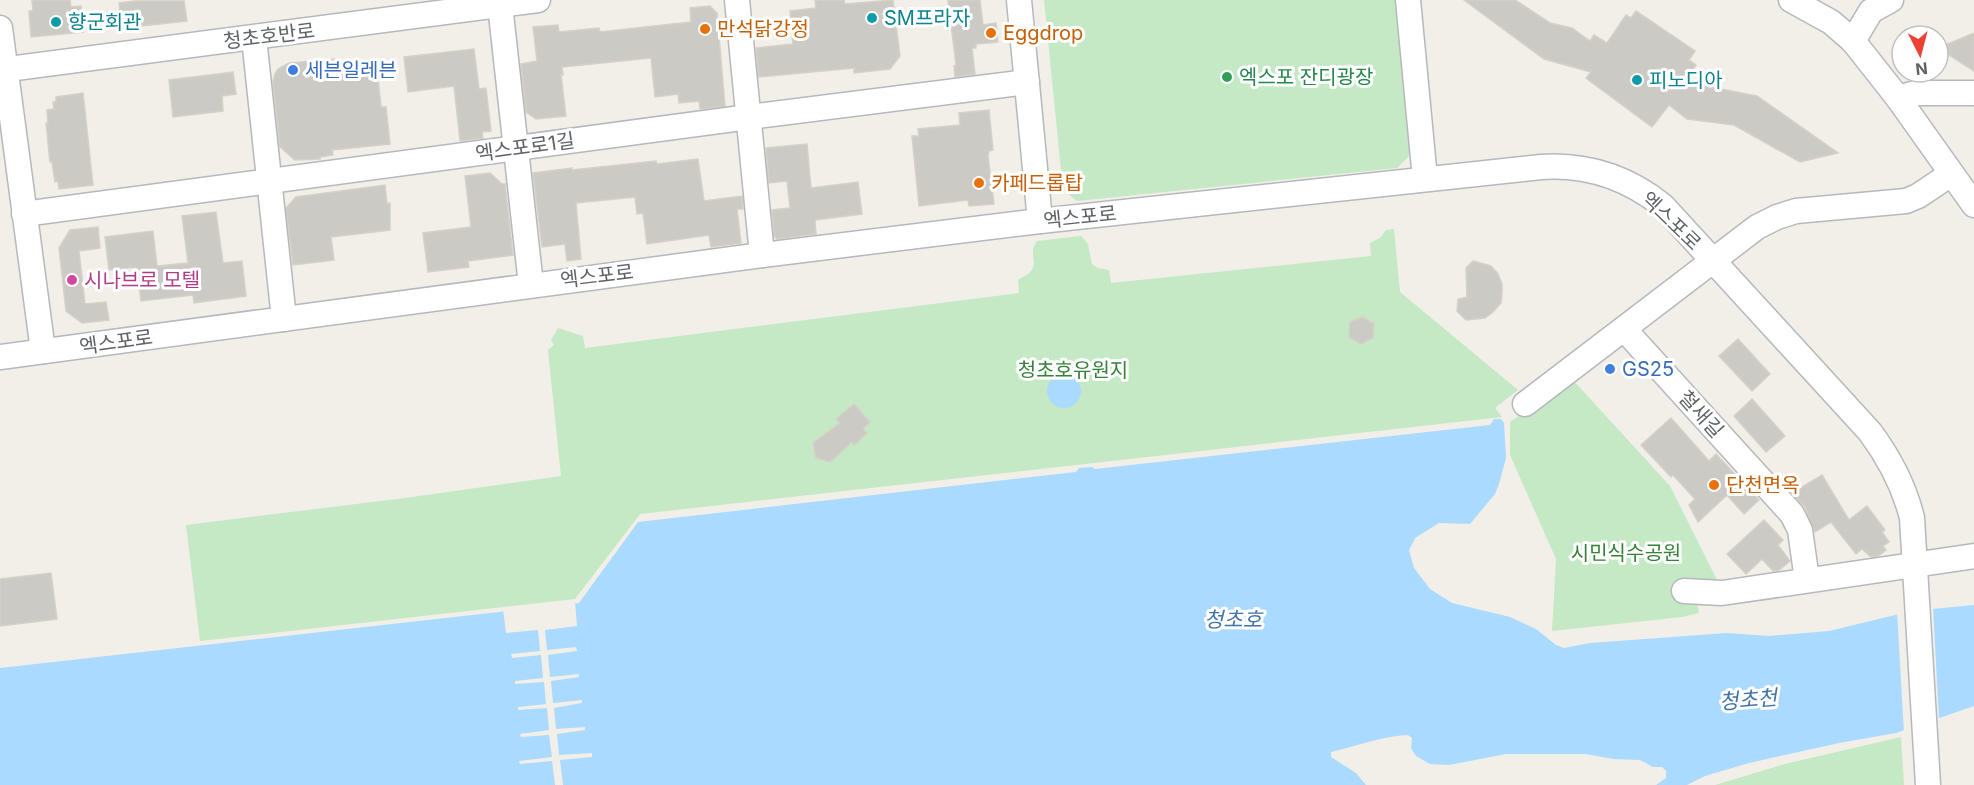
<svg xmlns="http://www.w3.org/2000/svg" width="1974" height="785" font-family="Inter,'Noto Sans KR',sans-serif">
<rect width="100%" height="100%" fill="#f1efe8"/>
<g fill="#c5e8c5">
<path d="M1044 0H1395L1411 154 1397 168 1077 201 1063 190Z"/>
<path d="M1394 229 1400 292 1518 390 1495 408 1502 417 640 514 575 599 200 641 186 525 405 498 561 476 548 350 554 345 551 340 558 328 583 336 585 348 1019 293 1018 280C1022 277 1028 275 1031 271 1038 262 1028 253 1037 241L1081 236 1088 244 1092 264 1098 268 1109 270 1111 283 1371 256 1370 243 1380 238 1386 230Z"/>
<path d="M1572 379 1670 486 1720 586 1694 589 1699 613 1682 617 1552 631 1556 559 1510 455V422Z"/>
<path d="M1901 737 1904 785H1715L1785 764Z"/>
</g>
<g fill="#aadaff">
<circle cx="1064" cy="391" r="17"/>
<path d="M1494 419H1501L1504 423 1506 458 1499 484 1495 494 1470 524 1439 523 1415 538 1409 550 1414 568 1430 589 1452 603 1510 617 1536 629 1556 645 1564 648 1590 643 1727 633 1769 636 1829 631 1912 611 1974 605V706L1896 733 1839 743 1749 763 1705 776 1687 785H1656L1666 778V771L1662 767H1653L1640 760 1613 759 1586 754H1506L1449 765 1430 764 1416 756 1411 748 1412 738 1408 735C1382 736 1357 746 1331 752V757L1356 773 1366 785H0V668L579 603 638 522 1076 472 1079 468 1092 467 1095 469 1490 425Z"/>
</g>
<g fill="#f1efe8">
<path d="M575 601 577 626 545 630 547 650 576 647 577 651 548 655 550 677 579 674V677L551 681 553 703 582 700V703L554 708 556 729 585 727V730L557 734 559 755 592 753V757L560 760 563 785H555L552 761 520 764 519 761 552 757 549 735 521 737 520 734 549 730 547 708 518 710V707L546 704 544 682 515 684V681L543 678 541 655 512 658 511 654 540 651 538 630 506 633 503 609Z"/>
<path d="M1933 606 1939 720 1904 733 1897 611Z"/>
</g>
<g fill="#cccac5" stroke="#d6d1c6" stroke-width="1.5">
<path d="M32 0H70L71 7 81 6 83 32 31 37 29 11H33Z"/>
<path d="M815 0H844L845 4 893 0 900 56 890 69 854 73V68L759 77 756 48 793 44 790 11 816 8Z"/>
<path d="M948 0H980L983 25 996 23 998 42 976 44V48H972L975 74 955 77 954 66 956 65Z"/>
<path d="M1464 0H1515L1550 23 1572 28 1590 41 1594 35 1607 43 1626 15 1631 18 1636 11 1695 51 1689 60 1696 65 1684 82 1757 96 1838 153 1800 162 1734 125 1687 119 1669 105 1652 127 1586 78 1591 72 1544 59Z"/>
<path d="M135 1H184L187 21 122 28 119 3Z"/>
<path d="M710 6 717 13 725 106 700 109 699 101 679 103 678 94 655 97 651 58 562 67 563 75H561L566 116 536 119 526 112 521 64 537 61 533 27 558 25 559 32 599 28 600 32 663 25 691 22 690 8Z"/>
<path d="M1974 33V71L1938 48Z"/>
<path d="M474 49 479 89 486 88 491 131 482 132 483 138 460 141 454 86 408 92 404 57Z"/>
<path d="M335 59 336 64 376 59 381 107H386L390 144 332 150 333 155 320 157V159L295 160 280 147 273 81 275 74 278 69 289 63Z"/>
<path d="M233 72 236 94 222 96 223 111 173 117 169 80Z"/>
<path d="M83 93 93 185 59 189 58 181 55 182 52 162H50L46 123H48L47 110 54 109 53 102H56V97Z"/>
<path d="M989 110 993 150 989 151 988 156 994 204 969 206 968 200 919 206 912 136H919L918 129 960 125 959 113Z"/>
<path d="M807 144 811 188 858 182 862 214 815 220 816 234 777 239 774 236 772 210 790 208 787 181 769 183 766 148Z"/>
<path d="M698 159 704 201 742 196 743 209H737L741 243 711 247 709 235 647 244 643 213 637 214 635 197 576 203 581 259 567 261 565 244 542 247 533 173 572 168V170L656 161 657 164Z"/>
<path d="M490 173 502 184H505L513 255 468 261 469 267 428 272 423 233 471 227 465 176Z"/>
<path d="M385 185 387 204 390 203V230L331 237 334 260 293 265 286 208 296 197Z"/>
<path d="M216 212 223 263 242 261 246 296 194 303 193 295 141 301 137 267 109 270 105 237 153 231 157 266 188 263 182 216Z"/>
<path d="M98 227 100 248 79 251 85 304 106 302 109 320 82 323 66 311 59 248 70 230Z"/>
<path d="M1473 261 1491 266 1498 274 1502 284V293L1501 303 1493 312 1485 318 1466 320 1457 311 1458 299 1467 297 1466 268Z"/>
<path d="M1362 317 1374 324 1373 338 1361 344 1349 337 1350 322Z"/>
<path d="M1738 339 1770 374 1752 391 1719 356Z"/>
<path d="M1752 399 1785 436 1766 452 1734 416Z"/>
<path d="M854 404 870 422 863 429 867 433 854 445 852 442 830 462 816 458 813 443 840 423 836 419Z"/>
<path d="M1671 418 1709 461 1716 454 1759 500 1744 514 1727 495 1698 522 1689 505 1695 499 1673 475 1671 477 1641 445Z"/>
<path d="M1822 475 1849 520 1867 506 1885 530 1882 532 1889 542 1883 546 1886 550 1878 556 1871 557 1862 549 1856 554 1831 522 1815 532 1805 507 1792 493Z"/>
<path d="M1764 520 1783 540 1778 545 1790 561 1779 570 1773 571 1762 559 1746 574 1727 554Z"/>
<path d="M51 573 57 619 0 626V579Z"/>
</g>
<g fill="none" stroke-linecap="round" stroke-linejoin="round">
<defs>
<g id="minor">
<path d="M737 0 762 255"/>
<path d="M1019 0 1040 221"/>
<path d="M1408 0 1425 179"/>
<path d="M1791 0 1831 22 1853 41 1898 98 1974 205"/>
<path d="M500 5 531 285"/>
<path d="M0 28 43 351"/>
<path d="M254 38 284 319"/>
<path d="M1853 41 1871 11 1891 0"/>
<path d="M0 70 538 0"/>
<path d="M1898 98 1915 93H1974"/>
<path d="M24 214 749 117 1027 82"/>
<path d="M1624 329 1792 514 1800 530 1807 580"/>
<path d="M0 357 762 255 1040 221 1541 167C1587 164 1627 177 1663 206L1870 432C1890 459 1904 485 1912 518L1928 785"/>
<path d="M1525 404 1757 227 1777 217 1796 211 1906 201 1918 196 1951 174"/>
<path d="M1684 591 1722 593 1974 556"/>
</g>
</defs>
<use href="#minor" stroke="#b5b8bc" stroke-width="27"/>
<use href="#minor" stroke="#fff" stroke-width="24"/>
</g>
<g fill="#0f9aa8" stroke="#fff" stroke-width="2">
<circle cx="872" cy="18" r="6"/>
<circle cx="56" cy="22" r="6"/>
<circle cx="1637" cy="80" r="6"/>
</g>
<g fill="#e8710a" stroke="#fff" stroke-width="2">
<circle cx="705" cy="29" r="6"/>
<circle cx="991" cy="33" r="6"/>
<circle cx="979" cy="183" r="6"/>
<circle cx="1714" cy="485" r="6"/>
</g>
<g fill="#3f7fe0" stroke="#fff" stroke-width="2">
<circle cx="293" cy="70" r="6"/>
<circle cx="1610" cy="369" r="6"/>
</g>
<circle fill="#2e9e5b" stroke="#fff" stroke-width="2" cx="1227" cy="77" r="6"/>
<circle fill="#d1479c" stroke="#fff" stroke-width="2" cx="72" cy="280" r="6"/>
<g text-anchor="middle" stroke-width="6" stroke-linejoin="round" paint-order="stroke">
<g font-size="20" fill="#0d838f" stroke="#fff" text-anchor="start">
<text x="884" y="25">SM프라자</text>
<text x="68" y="29">향군회관</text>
<text x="1649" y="87">피노디아</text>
</g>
<g font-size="20" fill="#c56008" stroke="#fff" text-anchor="start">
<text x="717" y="36">만석닭강정</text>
<text x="1003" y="40">Eggdrop</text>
<text x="991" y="190">카페드롭탑</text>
<text x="1726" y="492">단천면옥</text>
</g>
<g font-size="20" fill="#5f6368" stroke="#fff">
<text transform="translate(269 36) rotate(-7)" y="7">청초호반로</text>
<text transform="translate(525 147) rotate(-8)" y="7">엑스포로1길</text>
<text transform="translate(1080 217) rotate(-6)" y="7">엑스포로</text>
<text transform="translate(1671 221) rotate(44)" y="7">엑스포로</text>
<text transform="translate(597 276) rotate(-7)" y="7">엑스포로</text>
<text transform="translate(116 342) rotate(-8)" y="7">엑스포로</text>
<text transform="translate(1701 414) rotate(48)" y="7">철새길</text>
</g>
<g font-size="20" fill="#366cbe" stroke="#fff" text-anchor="start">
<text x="305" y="77">세븐일레븐</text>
<text x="1622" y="376">GS25</text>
</g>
<g font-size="20" fill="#27864d" stroke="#fff" text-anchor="start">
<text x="1239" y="84">엑스포 잔디광장</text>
</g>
<g font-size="20" fill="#b23c85" stroke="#fff" text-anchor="start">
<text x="84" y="287">시나브로 모텔</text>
</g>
<g font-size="20" fill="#348238" stroke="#fff">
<text x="1073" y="377">청초호유원지</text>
<text x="1626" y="560">시민식수공원</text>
</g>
<g font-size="21" font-style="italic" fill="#4174aa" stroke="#fff">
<text x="1233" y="627">청초호</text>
<text transform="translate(1748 700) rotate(-5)" y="7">청초천</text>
</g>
</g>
<g transform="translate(1920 54) rotate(174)"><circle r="28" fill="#ffffff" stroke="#bfc1c3" stroke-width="1.5"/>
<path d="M0-4.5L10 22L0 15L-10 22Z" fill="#ea4335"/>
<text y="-9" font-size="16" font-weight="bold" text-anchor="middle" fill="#5f6368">N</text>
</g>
</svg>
